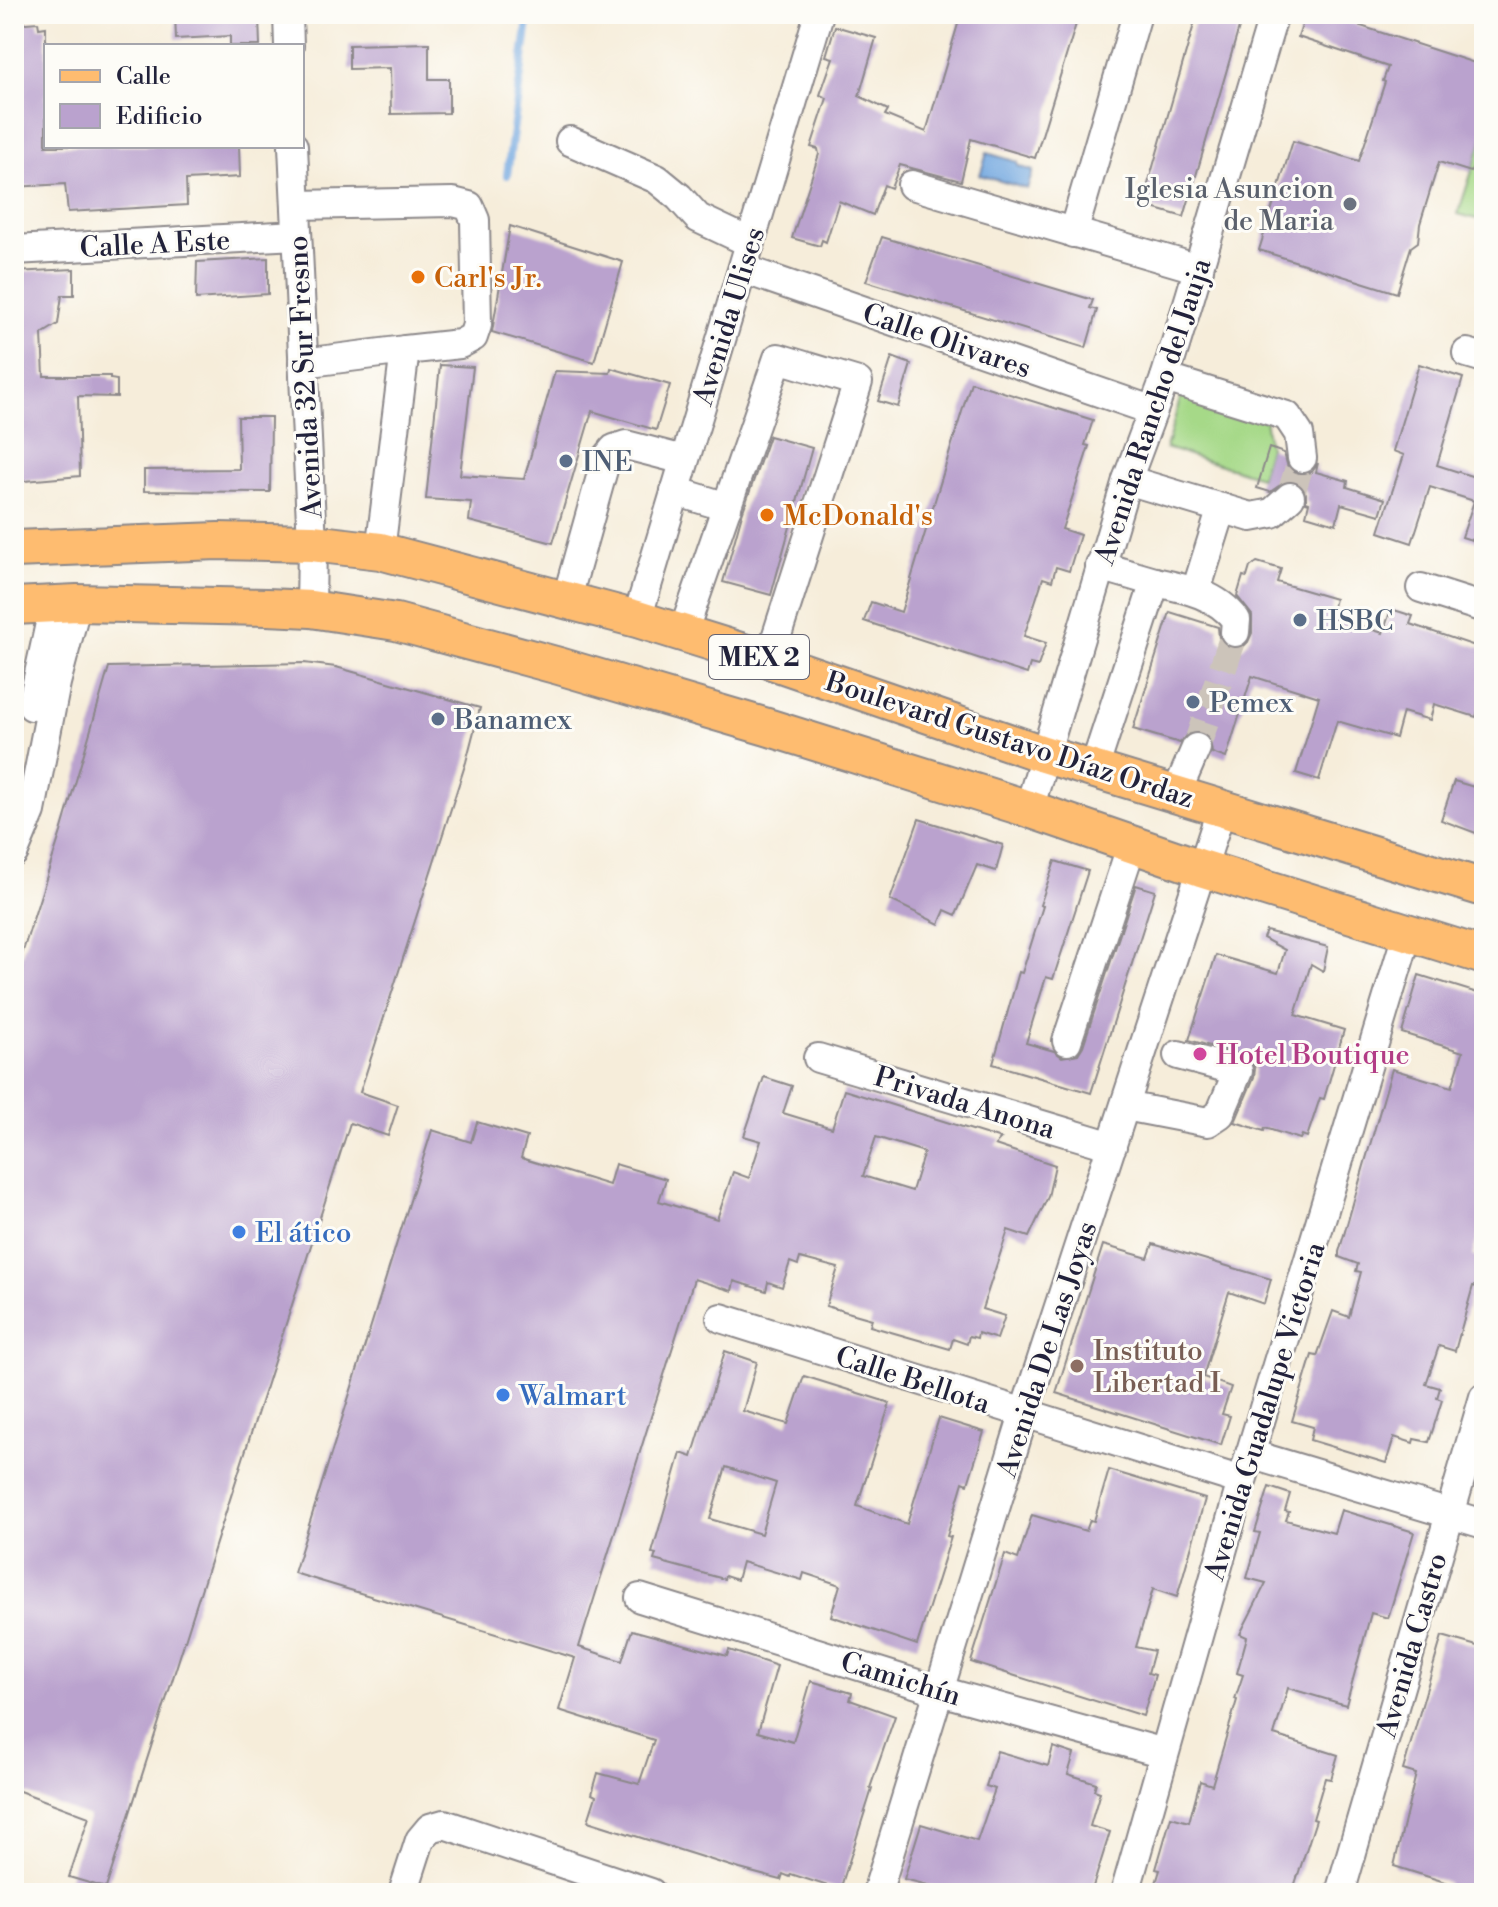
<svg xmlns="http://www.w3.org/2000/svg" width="1498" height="1907" font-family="'Libre Bodoni',serif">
<rect width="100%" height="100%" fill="#fdfcf7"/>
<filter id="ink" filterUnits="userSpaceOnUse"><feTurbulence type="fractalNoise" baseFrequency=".0125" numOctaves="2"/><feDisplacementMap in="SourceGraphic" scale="16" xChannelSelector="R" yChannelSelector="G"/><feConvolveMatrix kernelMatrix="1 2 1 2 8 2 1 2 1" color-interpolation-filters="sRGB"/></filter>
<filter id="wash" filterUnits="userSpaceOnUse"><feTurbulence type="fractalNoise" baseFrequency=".006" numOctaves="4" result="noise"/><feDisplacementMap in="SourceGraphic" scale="32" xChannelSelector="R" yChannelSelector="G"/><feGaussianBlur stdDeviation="1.8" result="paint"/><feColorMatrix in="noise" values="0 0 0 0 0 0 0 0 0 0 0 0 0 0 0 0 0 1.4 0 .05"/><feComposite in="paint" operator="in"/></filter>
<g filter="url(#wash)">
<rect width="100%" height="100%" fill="#f6edda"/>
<g fill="#a6d988" stroke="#647e62" stroke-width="2">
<path d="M1484 134V221L1458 214Z"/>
<path d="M1182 392 1265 417 1269 448 1260 477 1166 448Z"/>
</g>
<path fill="#73a8e0" stroke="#4a658e" stroke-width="2" d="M987 153 1018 162V166L1033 171 1027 189 980 175Z"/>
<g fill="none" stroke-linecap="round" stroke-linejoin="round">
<path stroke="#73a8e0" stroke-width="8" d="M507 175 529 14"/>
</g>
<g id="blocks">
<g fill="#baa2ce" fill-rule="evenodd">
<path d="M175 14H251V17H259L260 46H230V36L176 39Z"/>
<path d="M961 14H1079L1035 158 971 139 961 181 900 165 891 188 884 185 873 215 839 201 826 242 822 240 820 246 792 238 819 154 818 149 811 147 827 98 820 95 833 58 826 56 835 26 876 38 859 96 888 110 885 115 926 132Z"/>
<path d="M1197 14H1243L1184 217 1142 205Z"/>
<path d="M1306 14H1324L1484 66V134L1471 172 1439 162 1420 224 1418 242 1411 247 1397 293 1259 250 1293 141 1359 161 1385 82 1383 81 1388 67 1298 37Z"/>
<path d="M38 22 39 28 46 27V146H239L240 177 186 180 187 205 68 212 65 184 14 187V24Z"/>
<path d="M429 43V79H449V113L391 114 390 68 349 69V45Z"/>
<path d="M510 226 623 262 594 362 492 332Z"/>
<path d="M882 237 1093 300 1090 308 1097 310 1086 348 866 281Z"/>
<path d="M268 258V294L196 299 197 262Z"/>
<path d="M74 269V295H62L58 324 42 334 44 376H110V379L117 380V397L78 396 80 476 14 482V272Z"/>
<path d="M892 357 911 364 898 407 878 401Z"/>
<path d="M1419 364 1463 378 1437 465 1484 480V544L1462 537 1474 501 1430 487 1412 543 1379 532 1404 455 1393 451Z"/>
<path d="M440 365 473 367 460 475 524 479 555 371 610 373 611 368 670 385 656 430 592 411 553 543 469 521 471 502 426 499Z"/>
<path d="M971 382 1093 420 1085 445 1089 446 1062 529 1080 535 1069 571 1056 567 1052 581 1043 578 1024 636 1046 643 1038 666 1030 664 1027 674 864 621 871 602 901 612Z"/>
<path d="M238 417H271L270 492 144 491V470L239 469Z"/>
<path d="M769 436 812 448 771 595 723 582 742 514Z"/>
<path d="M1269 448 1284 453 1288 468 1295 473 1303 475 1312 472 1318 463 1316 472 1348 481 1347 487 1385 499 1380 515 1341 504 1336 524 1306 515 1309 503 1306 502V493L1296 481H1286L1270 492 1257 488Z"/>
<path d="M1257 562 1281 569 1277 582 1335 599 1330 617 1383 633 1391 609 1413 616 1410 624 1484 649V691L1476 717 1434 704 1430 720 1403 712 1396 738 1337 721 1319 780 1296 773 1319 697 1252 676 1226 758 1212 753 1210 739 1202 732 1187 734 1180 743 1133 729 1170 612 1218 627 1219 638 1226 646 1242 648 1248 642 1252 633V615L1237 596 1243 576 1247 577 1250 567Z"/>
<path d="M304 663 336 667 480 708 466 762 360 1092 398 1105 388 1136 350 1123 106 1888 69 1877 89 1817 14 1789V979L61 832 109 667Z"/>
<path d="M1454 781 1484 790V836L1441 820Z"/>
<path d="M919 819 1003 845 996 871 977 865 956 915 945 910 939 924 890 900Z"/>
<path d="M1055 861 1088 871 1053 979 1046 977 1026 1043 1054 1051 1062 1057 1078 1054 1083 1046 1136 885 1155 891 1091 1093 993 1064 1019 972 1022 973 1043 906 1040 905Z"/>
<path d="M1266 931 1328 947 1323 971 1311 964 1295 1015 1344 1030 1324 1099 1320 1098 1307 1137 1302 1135 1300 1139 1265 1128 1264 1131 1235 1122 1254 1077 1255 1069 1251 1060 1242 1055 1189 1040 1216 955 1278 973 1285 950 1263 938Z"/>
<path d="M1419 975 1484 995V1217L1472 1256 1484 1260V1265L1477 1287 1473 1286 1455 1351 1439 1346 1426 1384 1440 1388 1437 1398 1442 1400 1429 1442 1414 1439 1413 1443 1394 1437 1386 1463 1310 1440 1313 1427 1292 1421 1312 1355 1317 1356 1333 1311 1349 1317 1361 1272 1356 1271 1358 1264 1339 1257V1252L1392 1069 1452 1087 1463 1052 1402 1033Z"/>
<path d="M764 1077 792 1086 783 1113 832 1128 844 1090 1001 1139 995 1145 1055 1165 1048 1197 1029 1237 1008 1230 982 1309 1005 1316 997 1339 978 1333 977 1338 969 1336 967 1344 953 1339 950 1349 870 1326 872 1319 826 1306 838 1268 800 1258 798 1265 790 1262 782 1287 768 1282 766 1291 734 1281 732 1291 694 1279 579 1647 622 1661 632 1630 727 1656 729 1650 777 1666 758 1732 793 1742 811 1681 852 1693 850 1700 895 1716 870 1788 872 1789 840 1890 791 1874 790 1877 783 1874 781 1880 740 1869 588 1821 596 1796 592 1794 598 1773 639 1784 654 1740 559 1710 575 1658 294 1573 432 1130 471 1142 477 1122 527 1137 521 1158 609 1185 615 1164 666 1179 659 1201 717 1219 733 1172 749 1178 761 1141 744 1136ZM876 1137 924 1152 912 1191 863 1176Z"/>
<path d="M1153 1244 1271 1279 1264 1304 1229 1292 1203 1377 1231 1387 1222 1414 1230 1416 1221 1445 1056 1393 1103 1245 1148 1258Z"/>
<path d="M725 1351 757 1362 743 1411 788 1424 804 1376 890 1403 857 1506 907 1524 939 1418 984 1432 968 1484 963 1482 947 1536 951 1537 917 1645 831 1616 840 1585 804 1573 802 1580 742 1562 737 1580 725 1576 724 1579 654 1560 656 1554 652 1553 681 1453 692 1457ZM726 1467 776 1483 761 1534 710 1519Z"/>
<path d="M1109 1470 1205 1499 1177 1597 1153 1589 1136 1647 1154 1651 1148 1673 1155 1675 1143 1716 971 1662 1005 1554 1018 1559 1032 1515 1086 1531 1090 1520 1094 1521Z"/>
<path d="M1269 1487 1290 1494 1285 1511 1289 1512 1286 1520 1334 1533 1341 1510 1414 1532 1388 1618 1371 1613 1346 1705 1288 1688 1274 1735 1338 1755 1331 1779 1325 1778 1313 1819 1316 1820 1292 1893H1153L1160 1870 1156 1869 1171 1817 1189 1822 1200 1781 1212 1785 1237 1700 1235 1699 1243 1675 1237 1673 1247 1637 1240 1634 1266 1583 1247 1578 1260 1533 1255 1532Z"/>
<path d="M1442 1636 1484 1648V1893H1445L1448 1883 1394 1866 1416 1774 1403 1770Z"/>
<path d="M1053 1747 1074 1754 1068 1774 1096 1783 1094 1790 1100 1792 1090 1826 1110 1832 1091 1893H960L904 1879 921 1824 977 1841 995 1789 986 1786 997 1751 1048 1766Z"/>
</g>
</g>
</g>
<g filter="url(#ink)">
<use href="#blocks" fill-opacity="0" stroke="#8c888a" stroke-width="2"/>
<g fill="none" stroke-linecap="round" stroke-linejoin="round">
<g stroke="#ccc4ba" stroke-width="28" stroke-dasharray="28 14" stroke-linecap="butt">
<path d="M1290 497 1302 458"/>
<path d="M1196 748 1235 632"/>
</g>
<defs>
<g id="minor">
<path d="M288 14 289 46"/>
<path d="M570 141 657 179 679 197 698 218 751 243"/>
<path d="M293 146 312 543 311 609"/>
<path d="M912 185 1199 269"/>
<path d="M296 205 453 202 469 206 475 220 477 325 473 337 460 344 405 350"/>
<path d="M1073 233 1137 14"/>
<path d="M14 250 297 235"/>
<path d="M743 269 1151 410"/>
<path d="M1467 353 1484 358"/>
<path d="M303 363 405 350 380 551"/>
<path d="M1165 378 1287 416 1299 434 1302 458"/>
<path d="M1127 480 1251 517 1272 513 1290 497"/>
<path d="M675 491 727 507"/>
<path d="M1100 566 1155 582"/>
<path d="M1421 588 1484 608"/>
<path d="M1196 591 1222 508"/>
<path d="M567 598 606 459 614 449 626 445 684 460"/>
<path d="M637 619 819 14"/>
<path d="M683 633 778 358 858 382 769 660"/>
<path d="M32 706 54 605"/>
<path d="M1094 769 1155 582C1184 588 1217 594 1236 620L1235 632"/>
<path d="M1176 794 1196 748"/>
<path d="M1029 809 1127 480 1165 378 1190 297 1274 14"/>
<path d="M14 852 31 811 56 683 77 603"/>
<path d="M1067 1041 1132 844"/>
<path d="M818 1058 1112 1146"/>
<path d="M1125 1106 1208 1122 1220 1114 1238 1071 1178 1055"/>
<path d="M721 1318 1242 1481"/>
<path d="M1250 1454 1484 1524"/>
<path d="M640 1598 940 1691 1164 1753"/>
<path d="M403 1893 420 1840 430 1828 444 1824 651 1893"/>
<path d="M877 1893 1024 1414 1222 807"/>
<path d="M1125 1893 1242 1481 1408 931"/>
<path d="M1340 1893 1484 1397"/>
</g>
<g id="major">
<path d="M14 549 218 541 312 543 380 551 637 619 769 660 1043 754 1484 888"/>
<path d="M14 606 77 603 267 607 311 609 396 622 559 666 767 727 1029 809 1201 868 1484 956"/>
</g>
</defs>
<use href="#minor" stroke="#8c888a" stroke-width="32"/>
<use href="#major" stroke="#8c888a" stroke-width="40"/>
<use href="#minor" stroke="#fff" stroke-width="28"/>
<use href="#major" stroke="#febc70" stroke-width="36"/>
</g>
</g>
<circle fill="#6b7280" stroke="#fdfcf7" stroke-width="3" cx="1350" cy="204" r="8"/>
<g fill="#e8710a" stroke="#fdfcf7" stroke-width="3">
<circle cx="418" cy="277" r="8"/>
<circle cx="767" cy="515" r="8"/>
</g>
<g fill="#5c6f8a" stroke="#fdfcf7" stroke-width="3">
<circle cx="566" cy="461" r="8"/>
<circle cx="1300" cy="620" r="8"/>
<circle cx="1193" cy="702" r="8"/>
<circle cx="438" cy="719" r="8"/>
</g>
<circle fill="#d1479c" stroke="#fdfcf7" stroke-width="3" cx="1200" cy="1054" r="8"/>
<g fill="#3f7fe0" stroke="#fdfcf7" stroke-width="3">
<circle cx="239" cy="1232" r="8"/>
<circle cx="503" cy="1395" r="8"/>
</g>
<circle fill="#8d6e63" stroke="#fdfcf7" stroke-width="3" cx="1077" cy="1366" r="8"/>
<g text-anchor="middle" stroke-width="6" stroke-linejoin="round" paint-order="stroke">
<rect fill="#fdfcf7" stroke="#646373" stroke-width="2" x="709" y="635" width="100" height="44" rx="6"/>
<g font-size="26" font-weight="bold" fill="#22223b">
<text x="759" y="666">MEX 2</text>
</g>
<g font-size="28" fill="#5b616d" stroke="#fdfcf7" text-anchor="end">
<text x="1334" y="198">Iglesia Asuncion<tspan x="1334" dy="32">de Maria</tspan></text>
</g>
<g font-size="28" fill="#22223b" stroke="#fdfcf7">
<text transform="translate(155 243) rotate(-3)" y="10">Calle A Este</text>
<text transform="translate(728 316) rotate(-73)" y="10">Avenida Ulises</text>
<text transform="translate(947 340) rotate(19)" y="10">Calle Olivares</text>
<text transform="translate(304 377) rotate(-93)" y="10">Avenida 32 Sur Fresno</text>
<text transform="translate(1152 411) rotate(-72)" y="10">Avenida Rancho del Jauja</text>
<text transform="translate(1010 739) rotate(18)" y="10">Boulevard Gustavo Díaz Ordaz</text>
<text transform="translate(965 1102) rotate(17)" y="10">Privada Anona</text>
<text transform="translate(1046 1349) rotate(-72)" y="10">Avenida De Las Joyas</text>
<text transform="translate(913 1379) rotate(18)" y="10">Calle Bellota</text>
<text transform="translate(1264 1411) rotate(-73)" y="10">Avenida Guadalupe Victoria</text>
<text transform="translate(1411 1645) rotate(-74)" y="10">Avenida Castro</text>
<text transform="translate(901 1678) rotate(17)" y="10">Camichín</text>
</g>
<g font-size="28" fill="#c56008" stroke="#fdfcf7" text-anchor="start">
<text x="434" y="287">Carl's Jr.</text>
<text x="783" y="525">McDonald's</text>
</g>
<g font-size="28" fill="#4e5e75" stroke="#fdfcf7" text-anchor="start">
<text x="582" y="471">INE</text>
<text x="1316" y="630">HSBC</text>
<text x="1209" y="712">Pemex</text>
<text x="454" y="729">Banamex</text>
</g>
<g font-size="28" fill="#b23c85" stroke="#fdfcf7" text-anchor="start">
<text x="1216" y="1064">Hotel Boutique</text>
</g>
<g font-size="28" fill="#366cbe" stroke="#fdfcf7" text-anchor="start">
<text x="255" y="1242">El ático</text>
<text x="519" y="1405">Walmart</text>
</g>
<g font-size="28" fill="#785e54" stroke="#fdfcf7" text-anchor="start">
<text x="1093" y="1360">Instituto<tspan x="1093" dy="32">Libertad I</tspan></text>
</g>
</g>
<rect width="1498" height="1907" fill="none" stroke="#fdfcf7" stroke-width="48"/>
<rect x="44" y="44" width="260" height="104" fill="#fdfcf7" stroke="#a5a5ac" stroke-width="2"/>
<rect x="60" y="70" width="40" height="12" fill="#febc70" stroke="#a5a5ac" stroke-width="2"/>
<text x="116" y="84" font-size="24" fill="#22223b">Calle</text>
<rect x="60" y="104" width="40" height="24" fill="#baa2ce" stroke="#a5a5ac" stroke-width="2"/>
<text x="116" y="124" font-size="24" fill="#22223b">Edificio</text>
</svg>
